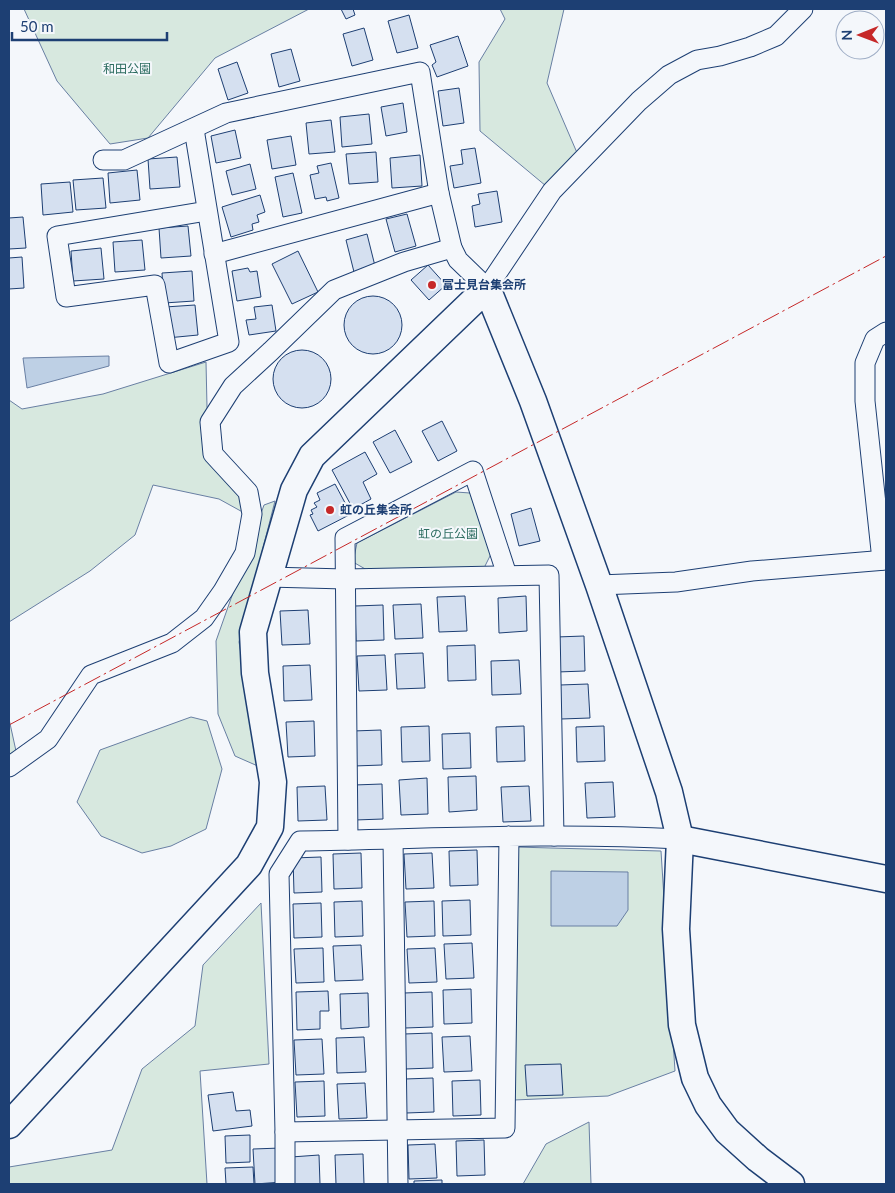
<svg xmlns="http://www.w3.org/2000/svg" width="895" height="1193" font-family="Lato,'Noto Sans JP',sans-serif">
<rect width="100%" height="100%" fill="#f4f7fb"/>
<g fill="#d7e8df" stroke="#687fa3">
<path d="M24 9H309L215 58 148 138 110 144 57 81Z"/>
<path d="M500 9H564L547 83 581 162 552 191 480 131 479 62 505 19Z"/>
<path d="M206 362 207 407 223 462 248 515 219 499 153 485 135 535 90 571 9 622V400L22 409 103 394Z"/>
<path d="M456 492 470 493 491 554 484 568 367 570 353 562 357 543Z"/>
<path d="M275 501 239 642 260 767 235 756 218 714 216 641 264 505Z"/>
<path d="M191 717 207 721 222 769 206 829 171 846 142 853 101 836 77 802 100 750Z"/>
<path d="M9 719 16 751 9 756Z"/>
<path d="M515 847 661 851 675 1071 608 1096 514 1100Z"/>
<path d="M261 903 269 1064 200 1071 207 1184H9V1167L112 1150 142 1069 195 1026 203 965Z"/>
<path d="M589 1122 591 1184H523L546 1144Z"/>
</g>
<g fill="#bed0e5" stroke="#687fa3">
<path d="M109 356V366L27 388 23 358Z"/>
<path d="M551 871 628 872V910L617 926H551Z"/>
</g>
<g fill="#d5e0f0" stroke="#1d3f73">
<path d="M341 9H353L355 15 346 19Z"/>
<path d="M409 15 418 48 397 53 388 21Z"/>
<path d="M364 28 373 60 352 66 343 34Z"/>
<path d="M458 36 468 66 437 77 432 65 436 62 430 45Z"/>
<path d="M291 49 300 81 279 87 271 54Z"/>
<path d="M237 62 248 93 228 100 218 69Z"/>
<path d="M459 88 464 123 443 126 438 91Z"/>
<path d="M403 103 407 132 386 136 381 107Z"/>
<path d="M369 114 372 144 342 147 340 117Z"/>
<path d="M331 120 335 152 309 154 306 123Z"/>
<path d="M235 130 241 158 216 163 211 136Z"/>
<path d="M291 136 296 165 272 169 267 140Z"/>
<path d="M475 148 481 183 454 188 450 166 463 164 461 150Z"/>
<path d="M376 152 378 182 349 184 346 154Z"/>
<path d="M420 155 422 186 392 188 390 158Z"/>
<path d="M177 157 180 187 150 189 148 159Z"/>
<path d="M331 163 339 198 327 201 326 197 315 199 310 175 319 173 317 166Z"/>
<path d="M250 164 256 189 232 195 226 171Z"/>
<path d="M137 170 140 200 110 203 108 173Z"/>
<path d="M293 173 302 213 283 217 275 177Z"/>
<path d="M103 178 106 208 76 210 73 180Z"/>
<path d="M70 182 73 212 43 215 41 184Z"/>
<path d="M497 191 502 222 475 227 472 206 480 204 478 194Z"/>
<path d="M260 195 265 212 257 215 259 222 252 224 253 230 231 237 222 207Z"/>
<path d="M407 214 416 246 395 252 386 219Z"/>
<path d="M23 217 26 248 9 249V218Z"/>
<path d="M188 226 191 256 161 258 159 228Z"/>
<path d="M367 234 375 266 354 272 346 240Z"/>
<path d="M142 240 145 270 115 272 113 242Z"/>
<path d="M101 248 104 279 73 281 71 251Z"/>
<path d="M298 251 318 292 292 304 272 264Z"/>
<path d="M22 257 24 288 9 289V258Z"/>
<path d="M428 265 446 285 429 300 411 280Z"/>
<path d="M248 268 250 272 257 271 261 297 237 301 232 271Z"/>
<path d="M192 271 194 301 164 303 162 273Z"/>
<circle cx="373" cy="325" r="29"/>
<path d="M195 305 198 335 167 338 165 307Z"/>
<path d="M272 305 276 331 249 335 246 320 256 319 254 307Z"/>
<circle cx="302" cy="379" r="29"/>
<path d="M442 421 457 451 438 461 422 431Z"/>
<path d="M395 430 412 462 390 473 373 442Z"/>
<path d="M365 452 377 474 363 482 371 499 353 509 332 470Z"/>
<path d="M335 484 351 514 318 531 310 515 313 514 311 510 317 507 314 503 320 500 317 493Z"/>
<path d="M531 508 540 541 519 546 511 514Z"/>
<path d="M465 596 467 631 439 632 437 597Z"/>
<path d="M526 596 527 631 499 633 498 598Z"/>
<path d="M421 604 423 638 395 639 393 605Z"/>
<path d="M383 605 384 640 356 641 355 606Z"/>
<path d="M308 610 310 644 282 645 280 611Z"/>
<path d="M584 636 585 671 557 672 556 637Z"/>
<path d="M475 645 476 680 448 681 447 646Z"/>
<path d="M423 653 425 688 397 689 395 654Z"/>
<path d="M385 655 387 690 359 691 357 656Z"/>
<path d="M519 660 521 694 492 695 491 661Z"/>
<path d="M310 665 312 700 284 701 283 666Z"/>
<path d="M588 684 590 718 561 719 560 685Z"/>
<path d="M314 721 315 756 288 757 286 722Z"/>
<path d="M429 726 430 761 402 762 401 727Z"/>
<path d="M524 726 525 761 497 762 496 727Z"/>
<path d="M604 726 605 761 577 762 576 727Z"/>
<path d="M381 730 382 765 354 766 353 731Z"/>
<path d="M470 733 471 768 443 769 442 734Z"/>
<path d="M476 776 477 810 449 812 448 777Z"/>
<path d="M427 778 428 814 401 815 399 780Z"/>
<path d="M613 782 615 817 587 818 585 783Z"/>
<path d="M382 784 383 819 355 820 354 785Z"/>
<path d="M325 786 327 820 298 821 297 787Z"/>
<path d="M529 786 531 821 503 822 501 787Z"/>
<path d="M477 850 478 885 450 886 449 851Z"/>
<path d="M361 853 362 888 334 889 333 854Z"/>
<path d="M432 853 434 888 406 889 404 854Z"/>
<path d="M321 857 322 892 294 893 293 858Z"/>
<path d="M470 900 471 935 443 936 442 901Z"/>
<path d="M362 901 363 936 335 937 334 902Z"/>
<path d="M434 901 435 936 407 937 405 902Z"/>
<path d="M321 903 322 937 294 938 293 904Z"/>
<path d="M472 943 474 978 446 979 444 944Z"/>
<path d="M361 945 363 980 335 981 333 946Z"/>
<path d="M323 948 324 982 296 983 294 949Z"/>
<path d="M435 948 437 982 409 983 407 949Z"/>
<path d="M471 989 472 1023 444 1024 443 990Z"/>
<path d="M328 991 329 1011H320V1029L297 1030 296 992Z"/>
<path d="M432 992 433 1027 405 1028 404 993Z"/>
<path d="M368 993 369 1027 341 1029 340 994Z"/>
<path d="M432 1033 433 1068 405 1069 404 1034Z"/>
<path d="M470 1036 472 1071 444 1072 442 1037Z"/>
<path d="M364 1037 366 1072 337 1073 336 1038Z"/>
<path d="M322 1039 324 1074 296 1075 294 1040Z"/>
<path d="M561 1064 563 1095 527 1096 525 1065Z"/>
<path d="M433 1078 434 1112 406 1113 405 1079Z"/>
<path d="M480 1080 481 1115 453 1116 452 1081Z"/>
<path d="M324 1081 325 1116 297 1117 295 1082Z"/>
<path d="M365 1083 367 1118 339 1119 337 1084Z"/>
<path d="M233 1092 236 1111 250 1110 252 1126 213 1131 208 1095Z"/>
<path d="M250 1135V1162L226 1163 225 1136Z"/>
<path d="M484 1140 485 1175 457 1176 456 1141Z"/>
<path d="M435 1144 437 1178 409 1179 408 1145Z"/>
<path d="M281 1148 283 1182 255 1184 253 1149Z"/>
<path d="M363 1154 364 1184H336L335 1155Z"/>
<path d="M319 1155 320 1184H292L291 1157Z"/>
<path d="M253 1167 254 1184H226L225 1168Z"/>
<path d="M442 1180V1184H414V1181Z"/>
</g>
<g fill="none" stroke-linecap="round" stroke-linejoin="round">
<defs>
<g id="street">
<path d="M194 129 229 342 169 363 155 285 66 297 57 236 207 211"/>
<path d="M103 160H124L226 113 420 72 439 193 452 248"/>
<path d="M214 254 439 193"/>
<path d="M882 560 865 401V363L875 339 886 332"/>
<path d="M268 577 345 579 549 575 554 836"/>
<path d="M599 585 676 582 752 571 886 560"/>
<path d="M9 767 48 739 91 675 172 643 204 618 223 591 245 553 252 514 248 492 213 454 210 422 233 386 271 351 334 290 404 262 452 248 458 260 487 288 552 191 639 101 669 75 697 60 720 56 750 47 776 36 803 9"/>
<path d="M509 836 505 1128 285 1132 279 874 300 841C427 839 554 832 680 839"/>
<path d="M348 840 345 538 473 471 507 575"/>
<path d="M393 840 398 1184"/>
<path d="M285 1132V1184"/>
</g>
<g id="secondary">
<path d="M680 839 886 879"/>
<path d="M9 1125 249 865 270 827 273 782 255 673 253 632 294 490 312 456 487 288 533 401 599 585 669 792 680 839 676 929 682 1025 695 1078 708 1105 727 1131 758 1159 791 1184"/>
</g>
</defs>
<use href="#street" stroke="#1d3f73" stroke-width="21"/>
<use href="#secondary" stroke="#1d3f73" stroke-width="29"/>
<use href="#street" stroke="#f4f7fb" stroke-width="19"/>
<use href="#secondary" stroke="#f4f7fb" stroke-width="26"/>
<path stroke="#c62828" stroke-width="1" stroke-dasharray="18 4 2.5 4" stroke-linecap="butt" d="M9 725 886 256"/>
</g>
<g fill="#c62828" stroke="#f4f7fb" stroke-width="2">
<circle cx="432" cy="285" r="5"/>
<circle cx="330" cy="510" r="5"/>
</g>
<g text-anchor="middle" stroke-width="4" stroke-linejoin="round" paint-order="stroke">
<g font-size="12" fill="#2c6c60" stroke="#f4f7fb">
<text x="127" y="73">和田公園</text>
<text x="448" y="538">虹の丘公園</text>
</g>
<g font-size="12" font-weight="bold" fill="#1d3f73" stroke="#f4f7fb" text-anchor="start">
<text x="442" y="289">富士見台集会所</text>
<text x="340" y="514">虹の丘集会所</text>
</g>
</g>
<rect width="895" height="1193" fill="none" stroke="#1d3f73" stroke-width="20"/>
<g transform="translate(860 35) rotate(269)"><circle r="24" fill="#f4f7fb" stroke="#9eadc5"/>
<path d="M0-4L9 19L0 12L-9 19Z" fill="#c62828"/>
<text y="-8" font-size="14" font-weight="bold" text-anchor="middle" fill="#1d3f73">N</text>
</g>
<path d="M12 32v8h155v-8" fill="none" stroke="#1d3f73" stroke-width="2.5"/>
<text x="20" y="32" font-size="15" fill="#1d3f73" stroke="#f4f7fb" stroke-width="4" paint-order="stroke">50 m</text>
</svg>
